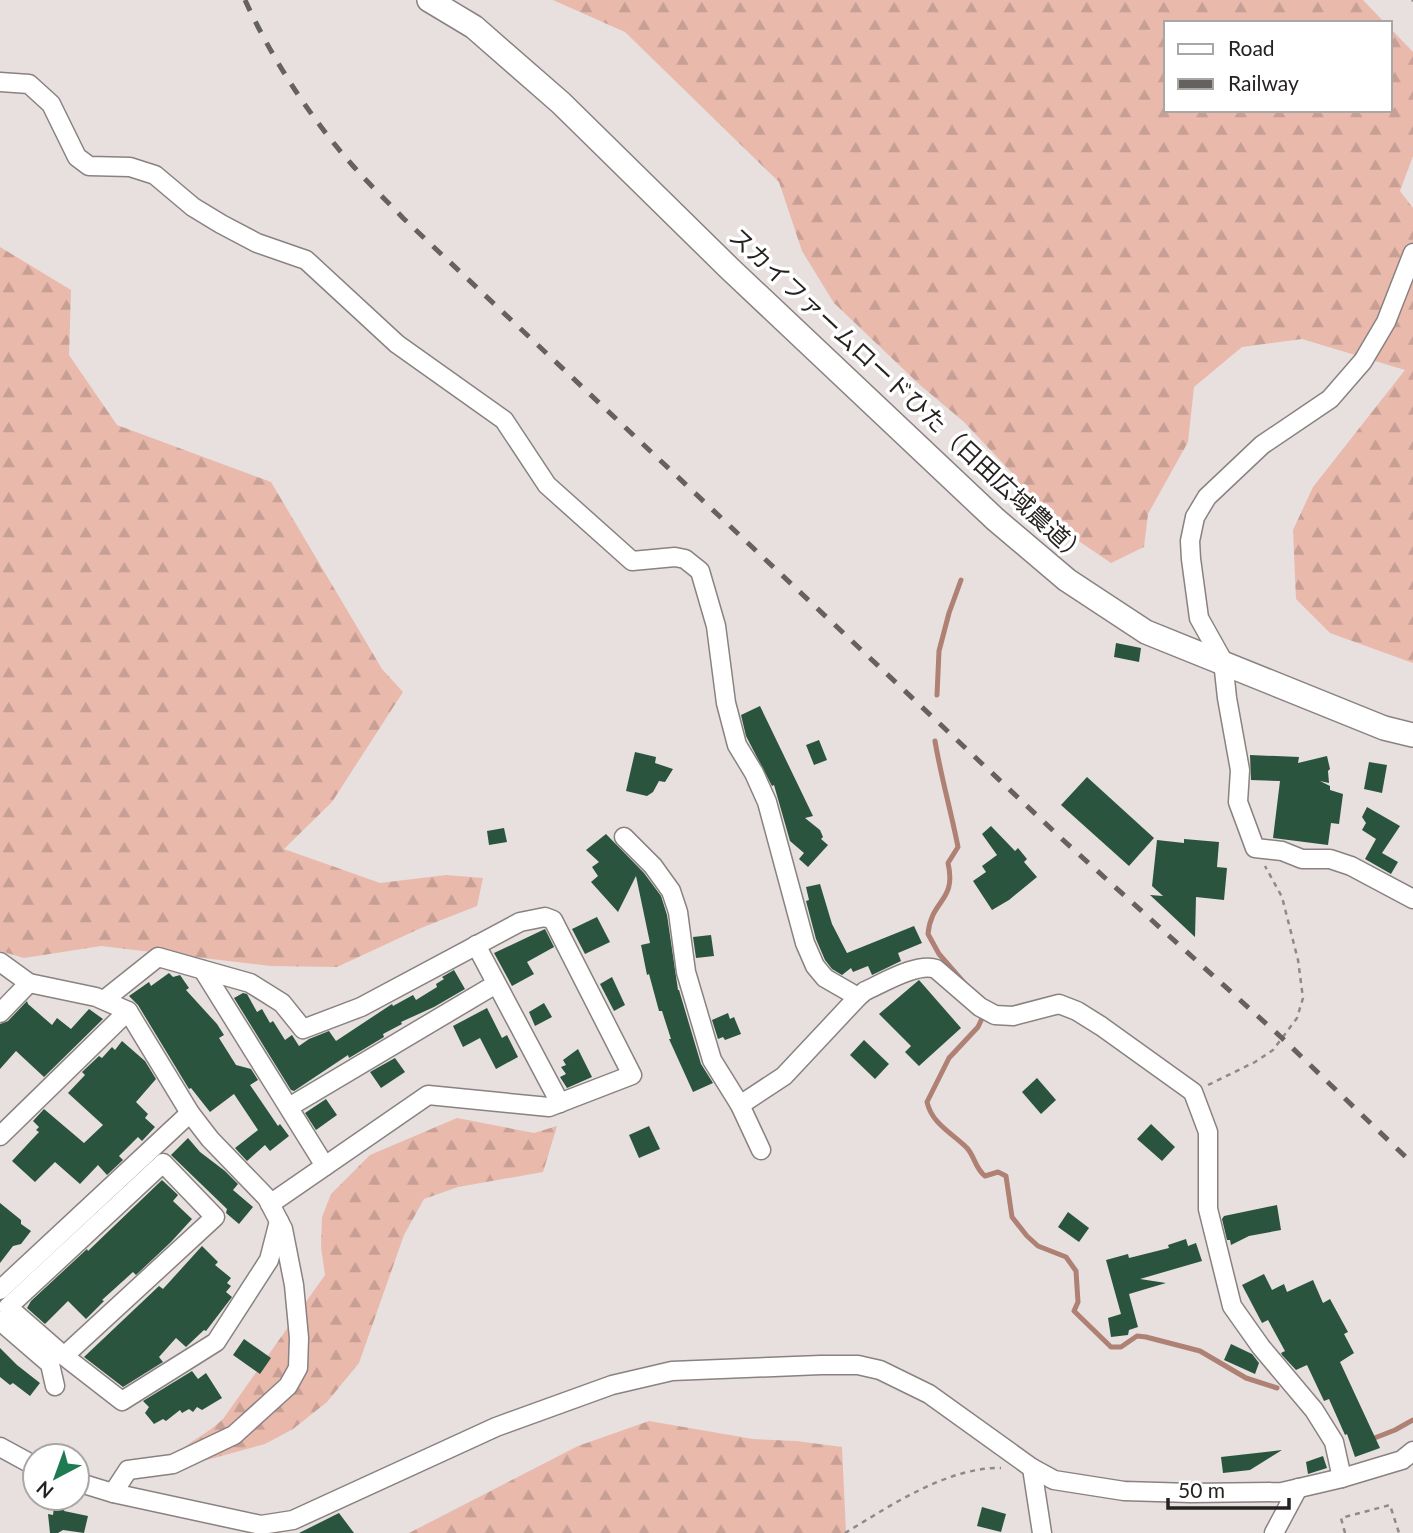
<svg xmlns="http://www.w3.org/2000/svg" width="1413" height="1533" font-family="Lato,'Noto Sans JP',sans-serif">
<defs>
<pattern id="forest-firs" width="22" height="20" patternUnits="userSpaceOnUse" patternTransform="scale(1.75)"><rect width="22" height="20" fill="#e9b9ac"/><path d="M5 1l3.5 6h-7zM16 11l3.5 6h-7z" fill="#c89f94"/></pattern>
</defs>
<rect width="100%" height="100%" fill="#e7e0de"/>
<g fill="url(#forest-firs)">
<path d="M553 0H1363L1385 23H1166V110H1390V28L1413 52V156L1400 191 1413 208V663L1330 633 1296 599 1293 530 1313 487 1405 370 1302 339 1242 347 1194 387 1188 442 1148 514 1144 547 1111 563 1039 514 1015 476 964 422 920 385 834 303 802 251 779 182 625 32Z"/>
<path d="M0 247 71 290 69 355 117 425 271 482 382 669 403 692 332 802 284 849 380 883 446 875 483 878 477 906 421 928 337 967 271 966 101 946 24 958 0 951Z"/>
<path d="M457 1118 534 1133 557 1126 543 1172 458 1187 424 1199 404 1235 359 1363 327 1402 293 1429 265 1444 181 1467 180 1451C193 1439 210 1432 223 1419L325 1275 321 1247 322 1217 331 1194 370 1155Z"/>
<path d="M649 1421 753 1439 796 1441 842 1447 846 1533H409L578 1446Z"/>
</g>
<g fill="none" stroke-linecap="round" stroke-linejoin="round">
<g stroke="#af8074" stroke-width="5">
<path d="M937 695 939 651 949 613 961 580"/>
<path d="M935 741C941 777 951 811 958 847L948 863C957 902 931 899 928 934L939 954 966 985"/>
<path d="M985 1012 978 1027 949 1058 927 1102C932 1124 952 1133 967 1148 975 1157 975 1168 985 1176L998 1172 1006 1176 1012 1217 1027 1236 1038 1246 1066 1257 1076 1271 1078 1302 1074 1311 1111 1347H1121L1137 1336 1146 1337 1200 1351 1246 1378 1277 1388"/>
<path d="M1372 1439 1395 1430 1413 1420"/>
</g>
</g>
<g fill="#2a543e">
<path d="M1116 643 1141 648 1139 662 1114 657Z"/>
<path d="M760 706 813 816 805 818 820 830 823 837 821 839 828 845 808 867 799 859 804 853 790 841 774 785 772 786 746 736 741 715Z"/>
<path d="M819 740 827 760 814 765 806 745Z"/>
<path d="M635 752 656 757 655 763 673 769 665 782 659 781 653 792 647 796 626 791Z"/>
<path d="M1250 755 1299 757 1298 763 1327 756 1330 769 1328 771 1329 783 1320 781 1330 786V790L1343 794 1339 824 1331 823 1328 845 1273 838 1280 781 1251 780Z"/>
<path d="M1369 762 1387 765 1382 793 1364 789Z"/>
<path d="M1087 777 1154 838 1129 866 1061 805Z"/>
<path d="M1367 807 1400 826 1382 853 1398 862 1391 874 1365 859 1376 839 1362 830 1366 823 1362 817Z"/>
<path d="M991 826 1015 851 1018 848 1027 859 1024 862 1037 877 1009 900 992 910 973 881 986 872 982 866 997 855 982 834Z"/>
<path d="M504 828 507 842 489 845 487 831Z"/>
<path d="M606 834 644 873 661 896 667 915 678 990H679L701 1064 713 1083 693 1092 669 1039H671L662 1011H659L649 974 647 975 641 945 650 943 636 876 618 912 591 882 598 876 592 867 599 862 586 850Z"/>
<path d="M1184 839 1219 842 1217 867 1227 868 1224 900 1196 897 1195 937 1150 895 1163 896 1152 886 1157 840 1184 843Z"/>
<path d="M820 884 832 924 847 953 914 926 922 943 898 953 901 961 872 975 868 966 853 972 851 968 842 975 832 969 825 960 816 939 806 901 809 900 806 887Z"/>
<path d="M597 917 610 942 585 954 572 929Z"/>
<path d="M545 929 554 947 527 962 534 974 512 986 494 953Z"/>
<path d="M711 935 714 956 696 958 693 937Z"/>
<path d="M454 970 465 989 434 1007 401 1022 402 1024 383 1034 384 1037 349 1058 348 1055 294 1091 291 1090 234 998 243 993 247 994 257 1012 262 1009 270 1023 273 1021 285 1040 292 1035 299 1046 309 1039 329 1031 336 1041 392 1004 393 1006 413 995 416 1000 437 987 436 984 444 979 442 977Z"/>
<path d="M169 973 173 977 180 975 189 988 186 990 217 1024 224 1035 219 1038 236 1065 251 1069 258 1080 250 1085 278 1126 280 1124 289 1136 270 1151 265 1145 247 1161 235 1148 258 1130 234 1094 210 1112 191 1088 189 1089 138 1005 129 996 149 982 151 986Z"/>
<path d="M612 977 625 1005 614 1011 600 984Z"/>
<path d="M919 980 961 1028 919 1066 905 1052 911 1046 879 1014Z"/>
<path d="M27 1001 28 1004 52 1025 57 1018 71 1029 89 1009 103 1019 44 1077 16 1051 0 1069V1024L8 1021Z"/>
<path d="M544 1003 552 1017 535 1026 529 1012Z"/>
<path d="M487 1008 502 1038 507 1035 518 1057 496 1069 480 1038 463 1047 453 1026Z"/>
<path d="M728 1013 730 1019 734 1017 741 1034 725 1040 723 1037 718 1039 712 1020Z"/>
<path d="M864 1040 889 1064 875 1079 850 1055Z"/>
<path d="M122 1041 145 1061 156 1079 136 1102 148 1114 145 1118 155 1127 142 1141 138 1137 119 1156 123 1160 107 1175 98 1165 80 1184 55 1162 35 1182 12 1161 39 1132 36 1130 39 1127 33 1121 44 1109 84 1143 103 1125 68 1093 85 1075 82 1072 99 1056 102 1058 112 1047 115 1050Z"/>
<path d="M578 1049 592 1077 567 1088 560 1077 566 1074 561 1067 566 1065 563 1060Z"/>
<path d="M395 1058 405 1072 381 1088 370 1072Z"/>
<path d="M1037 1078 1056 1100 1041 1114 1022 1092Z"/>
<path d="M326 1099 337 1115 316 1130 305 1113Z"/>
<path d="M1151 1124 1175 1147 1162 1161 1137 1139Z"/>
<path d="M649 1126 660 1149 639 1158 629 1135Z"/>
<path d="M188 1138 200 1152 225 1171 238 1184 233 1190 253 1207 239 1224 226 1213 227 1209 171 1155Z"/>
<path d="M162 1180 178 1195 173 1201 192 1219 171 1242 136 1275 133 1272 102 1300 104 1301 86 1319 68 1301 45 1324 27 1308 31 1301 87 1249 88 1251Z"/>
<path d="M0 1203 21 1220V1224L31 1231 21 1244 13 1246 0 1263Z"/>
<path d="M1277 1205 1281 1230 1249 1236 1231 1245 1230 1240H1227L1222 1219 1224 1216Z"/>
<path d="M1068 1212 1089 1228 1079 1242 1058 1227Z"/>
<path d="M1186 1239 1188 1246 1196 1243 1202 1261 1140 1279 1166 1283 1129 1294 1138 1327 1129 1330 1128 1335 1111 1337 1108 1318 1121 1314 1106 1260 1128 1254 1129 1258 1169 1248 1168 1245Z"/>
<path d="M202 1246 218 1262 215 1265 231 1278 227 1283 231 1286 226 1292 232 1297 206 1331 204 1330 186 1347 176 1338 159 1357 163 1362 123 1387 84 1357 159 1286 163 1289Z"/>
<path d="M1264 1274 1272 1290 1284 1284 1287 1292 1313 1280 1323 1303 1330 1299 1348 1332 1344 1334 1354 1353 1340 1362 1380 1448 1355 1457 1347 1434 1345 1435 1329 1399 1324 1401 1307 1365 1296 1370 1282 1355 1281 1353 1285 1351 1268 1320 1262 1323 1242 1285Z"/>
<path d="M244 1339 271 1358 260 1374 233 1355Z"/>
<path d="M1231 1344 1252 1354 1259 1363 1255 1374 1224 1360Z"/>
<path d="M0 1348 17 1365 40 1383 30 1396 13 1383 10 1385 0 1377Z"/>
<path d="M192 1371 198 1379 206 1373 222 1398 202 1410 197 1407 193 1412 189 1409 182 1413 180 1410 166 1421 163 1419 154 1424 145 1413 149 1407 143 1401Z"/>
<path d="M1282 1450 1250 1470 1223 1473 1221 1457Z"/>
<path d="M1323 1456 1327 1468 1308 1474 1306 1462Z"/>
<path d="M55 1498H68L64 1511 88 1516 84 1533 63 1530 58 1533H50L48 1514 53 1515Z"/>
<path d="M982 1507 1006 1514 1001 1532 977 1526Z"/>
<path d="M339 1513 354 1533H299Z"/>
</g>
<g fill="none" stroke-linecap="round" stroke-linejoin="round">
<defs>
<g id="minor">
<path d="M0 82 29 84 51 104 77 157 89 166 130 167 155 175 193 207 221 224 257 243 306 260 397 344 504 420 547 485 632 561 675 557 685 559 700 571 716 626 726 703 737 745 754 773 767 802 805 943 815 966 825 978 858 997"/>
<path d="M1413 253 1386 322 1363 361 1330 399 1262 445 1207 497 1195 517 1190 541 1191 559 1199 618 1223 661 1227 698 1240 770 1238 802 1255 848 1282 851 1302 859H1330L1351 866 1413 899"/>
<path d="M624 837 653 866 671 891 678 912 686 972 712 1060 740 1105 761 1150"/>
<path d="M476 945 560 1103"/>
<path d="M0 962 29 983 96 997 128 1011 190 1113 210 1139 267 1198 283 1229 294 1285 299 1338 298 1368 288 1386 234 1435 173 1464 128 1470 113 1493"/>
<path d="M203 970 325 1166"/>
<path d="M104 1000 158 957 250 983 282 1003 303 1029 361 1007 520 922 545 917 553 920 632 1075 549 1107 428 1095 270 1204"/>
<path d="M0 1013 29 983"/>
<path d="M740 1105 784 1076 858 997 865 991C883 983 918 962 936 969L980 1007 995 1015 1013 1016 1059 1004 1077 1011 1101 1026 1193 1092 1208 1132V1209L1232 1306 1261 1347 1314 1410 1334 1442 1342 1478"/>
<path d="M289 1107 496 984"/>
<path d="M0 1136 128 1011"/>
<path d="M0 1290 190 1113"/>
<path d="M0 1321 50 1364 55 1386"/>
<path d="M64 1356 215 1217 163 1163 8 1307 64 1356 122 1401 216 1342 269 1260 279 1221"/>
<path d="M0 1447 35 1466"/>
<path d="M1032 1468 1042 1533"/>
<path d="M77 1482 113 1493 261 1525 293 1520 496 1427 612 1385 672 1371 821 1365H858L880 1370 929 1394 1032 1468 1054 1480 1124 1491 1191 1493 1282 1492 1342 1478 1402 1460 1413 1451"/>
<path d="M1274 1533 1298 1488"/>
</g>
<path id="tertiary" d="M429 0 474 27 561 103 729 268 995 519 1067 580 1146 632 1384 728 1413 735"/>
</defs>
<use href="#minor" stroke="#898281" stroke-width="21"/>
<use href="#tertiary" stroke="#898281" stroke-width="26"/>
<g stroke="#8f8a88" stroke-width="2.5" stroke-dasharray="5 5" stroke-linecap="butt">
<path d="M1412 0 1413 1"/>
<path d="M1208 1085 1255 1062 1273 1050 1297 1018 1303 998 1298 960 1282 897 1265 866"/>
<path d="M845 1533C890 1506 947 1467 1001 1468"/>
<path d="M1345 1533 1341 1518 1390 1505 1399 1533"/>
</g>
<use href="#minor" stroke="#fff" stroke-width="18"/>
<use href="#tertiary" stroke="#fff" stroke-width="23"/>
<path stroke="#65615f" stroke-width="5" stroke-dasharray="12 12" stroke-linecap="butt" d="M245 0C272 59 311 119 354 167 370 185 387 201 403 218L1062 839 1282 1038 1413 1164"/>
</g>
<g text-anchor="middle" stroke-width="7" stroke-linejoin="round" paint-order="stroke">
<g font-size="24" fill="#252221" stroke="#fff">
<text transform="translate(908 396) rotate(43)" y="8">スカイファームロードひた（日田広域農道）</text>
</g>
</g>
<rect x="1164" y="21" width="228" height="91" fill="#ffffff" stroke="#a8a7a6" stroke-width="2"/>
<rect x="1178" y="44" width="35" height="10" fill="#ffffff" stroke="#a8a7a6" stroke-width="2"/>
<text x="1228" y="56" font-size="21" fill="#252221">Road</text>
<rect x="1178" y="79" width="35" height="10" fill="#65615f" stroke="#a8a7a6" stroke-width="2"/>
<text x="1228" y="91" font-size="21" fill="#252221">Railway</text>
<g transform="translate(56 1477) rotate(221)"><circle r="33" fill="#ffffff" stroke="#a8a7a6" stroke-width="2"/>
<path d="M0-5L12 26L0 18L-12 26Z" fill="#1e7b51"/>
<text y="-10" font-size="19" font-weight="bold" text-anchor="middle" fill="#252221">N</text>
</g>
<path d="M1168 1498v10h121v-10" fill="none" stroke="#252221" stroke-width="3.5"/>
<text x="1178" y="1498" font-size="21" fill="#252221" stroke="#ffffff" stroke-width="5" paint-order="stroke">50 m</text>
</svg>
